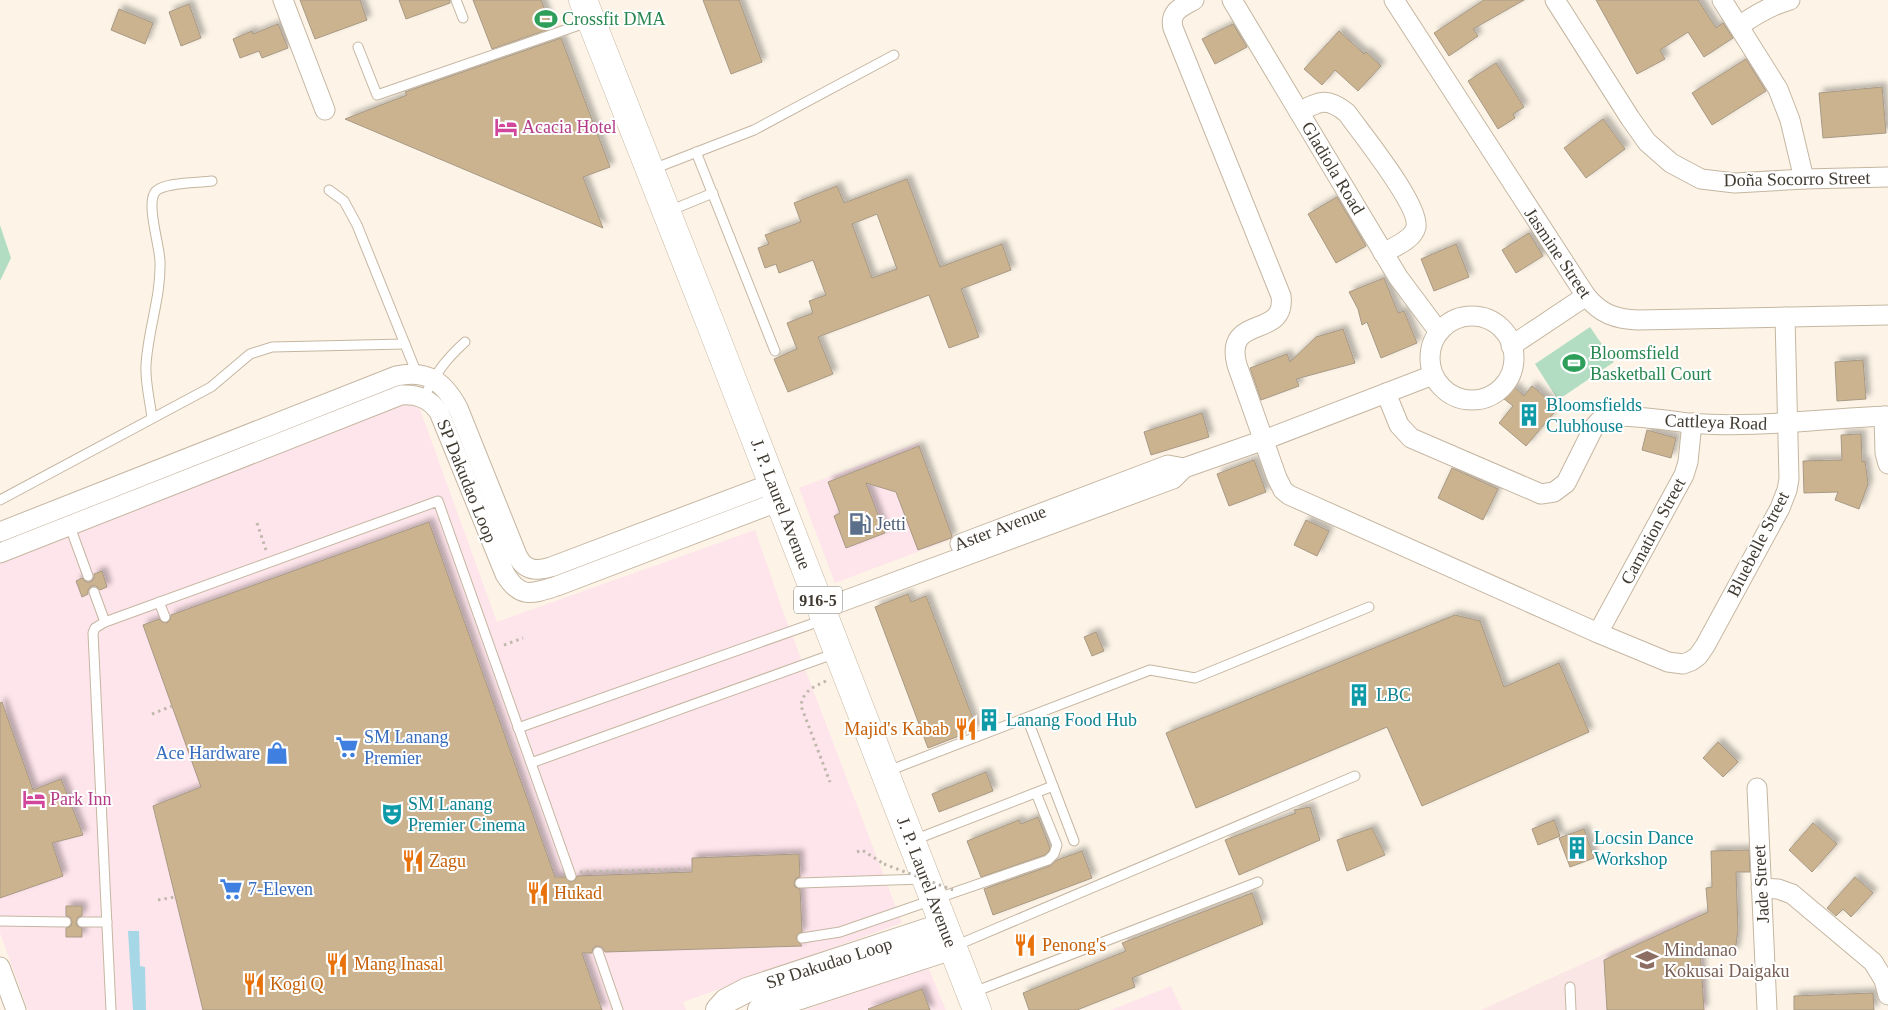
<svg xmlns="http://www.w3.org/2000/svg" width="1888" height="1010" font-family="'Times New Roman',serif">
<defs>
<filter id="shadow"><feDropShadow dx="4.5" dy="-4.5" stdDeviation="2.5" flood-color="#0004"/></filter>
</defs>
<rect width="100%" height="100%" fill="#fdf4e7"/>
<g fill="#fee4eb">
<path d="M407 403 413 405 419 408 422 415 497 622 755 530 784 614 902 923 683 1002 686 1010H28L0 933V561Z"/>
<path d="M918 443 954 538 835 583 799 488Z"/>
<path d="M928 967 946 1010H804Z"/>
<path d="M1171 986 1182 1010H1111Z"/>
</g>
<path fill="#fbe6e6" d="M1701 910 1707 1010H1481Z"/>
<g fill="#b3ddc2">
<path d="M0 225 11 258 0 281Z"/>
<path d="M1590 327 1614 362 1558 400 1535 364Z"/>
</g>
<path fill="#a5d7e7" d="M128 931H139L140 966 145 967 146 1010H133Z"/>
<g fill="#ccb38f" stroke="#a79985" fill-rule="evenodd" filter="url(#shadow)">
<path d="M300 0H360L367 20 315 39Z"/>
<path d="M399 0H450V3L406 19Z"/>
<path d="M473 0H541L552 28 492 49Z"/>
<path d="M703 0H739L762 62 731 74Z"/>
<path d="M1484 0H1524L1473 29 1478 36 1449 56 1434 33Z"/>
<path d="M1596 0H1698L1716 28 1723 23 1733 38 1704 57 1688 32 1660 50 1665 59 1637 74Z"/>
<path d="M189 4 201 38 181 46 169 12Z"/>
<path d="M119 9 153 23 145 44 111 30Z"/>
<path d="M278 24 288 48 262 58 259 51 240 58 233 39 252 31 253 34Z"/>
<path d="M1233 24 1247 47 1215 64 1202 39Z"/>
<path d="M1339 31 1364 54 1366 52 1381 66 1358 91 1335 70 1322 85 1304 69Z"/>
<path d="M561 38 610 167 583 177 603 228 345 119 407 95 405 92Z"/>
<path d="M1746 59 1766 91 1712 125 1692 93Z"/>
<path d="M1496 63 1524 107 1513 114 1515 118 1498 129 1468 81Z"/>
<path d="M1882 87 1886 133 1823 138 1819 93Z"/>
<path d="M1603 119 1625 149 1586 178 1564 148Z"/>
<path d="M907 179 940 267 1002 244 1011 270 961 289 979 337 949 348 929 295 818 337 833 374 788 392 774 359 797 349 787 323 813 313 809 301 826 295 813 260 779 273 776 264 765 268 758 248 769 244 765 235 801 222 794 203 837 186 844 203ZM877 214 897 269 872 278 852 224Z"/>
<path d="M1337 197 1366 246 1336 263 1308 214Z"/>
<path d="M1529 233 1543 256 1516 273 1502 250Z"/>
<path d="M1456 244 1469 277 1434 291 1421 259Z"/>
<path d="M1384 278 1398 313 1404 311 1417 343 1381 358 1367 322 1362 325 1358 309 1349 292Z"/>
<path d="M1343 329 1355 363 1296 379 1299 386 1261 400 1250 368 1287 354 1290 362 1316 337Z"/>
<path d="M1863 360 1866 399 1837 401 1835 362Z"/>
<path d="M1513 386 1524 396 1532 386 1558 408 1526 446 1499 423 1513 406 1503 398Z"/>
<path d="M1202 413 1209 437 1151 455 1144 432Z"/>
<path d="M1647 430 1676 438 1671 458 1642 450Z"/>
<path d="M1861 434 1862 462 1865 461 1868 484 1859 509 1835 500 1838 492 1804 493 1803 461 1842 460 1841 435Z"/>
<path d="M919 446 952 536 951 538 918 550 896 492 866 483 885 533 846 548 834 516 840 513 828 482Z"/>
<path d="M1254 460 1266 492 1229 506 1217 474Z"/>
<path d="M1452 468 1498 489 1483 520 1438 498Z"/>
<path d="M1306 520 1329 531 1317 556 1294 545Z"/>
<path d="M429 522 555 877H565L570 882 575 880 577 876 692 872V858L799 854 800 877 796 878 794 883 795 887 800 889 802 932 798 934 796 938 802 946 605 952 602 947 596 946 593 948 592 953H582L602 1010H203L153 806 201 787 143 625 159 619 162 622 167 623 170 620 171 615Z"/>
<path d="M102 571 107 587 100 590 96 586H91L88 590V594L82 597 76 581 82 578 86 582H91L94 578V574Z"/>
<path d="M908 594 911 602 926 596 977 729 928 748 875 607Z"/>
<path d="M1455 615 1480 621 1504 687 1559 663 1589 732 1422 806 1387 727 1196 808 1166 733Z"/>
<path d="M1096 632 1104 651 1092 656 1084 637Z"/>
<path d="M2 702 33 790 61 779 83 835 52 843 63 876 0 898V703Z"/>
<path d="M1718 742 1738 762 1723 777 1703 758Z"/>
<path d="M986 772 993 791 939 812 932 794Z"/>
<path d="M1310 807 1320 840 1239 875 1225 840 1296 813 1294 810Z"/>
<path d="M1038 817 1050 848 1049 851 1045 855 981 877 967 841 1019 820 1021 824Z"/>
<path d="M1554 820 1560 836 1538 845 1532 829Z"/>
<path d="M1813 823 1837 844 1812 872 1789 850Z"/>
<path d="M1372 828 1385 855 1347 871 1337 840Z"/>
<path d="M1584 829 1594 858 1570 867 1559 838Z"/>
<path d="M1749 850 1750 872H1736L1738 930 1735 952 1700 950 1704 1010H1607L1604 960 1708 912 1706 888 1712 887 1711 851Z"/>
<path d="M1082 851 1092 878 993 915 984 889 1050 866 1057 860Z"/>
<path d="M1855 877 1873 893 1851 917 1843 909 1836 916 1827 908Z"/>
<path d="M1252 893 1263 924 1132 978 1135 987 1077 1010H1029L1023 993 1126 951 1122 943Z"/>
<path d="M66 906H82V916L78 917 76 922 77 926 82 928V937H66V928L71 926 72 922 70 917 66 916Z"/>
<path d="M922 989 930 1010H869L868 1009Z"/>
<path d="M1873 993 1874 1010H1794V996Z"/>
</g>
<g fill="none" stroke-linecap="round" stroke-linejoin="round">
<defs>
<g id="service">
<path d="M456 0 463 18"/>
<path d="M358 47 377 95 588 22"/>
<path d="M696 152 775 351"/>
<path d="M653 169 754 130 894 55"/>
<path d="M329 190 344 201 357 225 417 374"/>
<path d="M669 211 713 193"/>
<path d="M424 398C434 375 446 359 465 342"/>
<path d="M152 418C150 401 145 382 146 365 148 330 161 297 160 262 160 246 145 202 156 191 166 182 198 183 212 181"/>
<path d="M0 500 211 387 250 354 272 347 405 344"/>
<path d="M69 524 88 576"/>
<path d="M94 592 105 622"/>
<path d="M159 602 165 617"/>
<path d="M1027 718 1074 841"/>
<path d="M518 728 823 620"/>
<path d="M531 763 836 653"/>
<path d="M888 771 1150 670 1195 678 1369 607"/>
<path d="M914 840 1053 786"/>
<path d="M800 883 923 879"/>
<path d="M0 921 66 922"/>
<path d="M82 922H107"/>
<path d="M802 938 840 932 1048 860 1054 854 1057 845 1036 793"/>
<path d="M955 946 1355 776"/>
<path d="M598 952 618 1010"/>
<path d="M1570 987 1571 1010"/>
<path d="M974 992 1258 882"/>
<path d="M111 1010 93 633 95 628 105 622 438 501 571 876"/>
</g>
<g id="minor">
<path d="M283 0 325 110"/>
<path d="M1194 0C1182 7 1169 11 1173 28L1281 296C1287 340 1223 313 1237 365L1277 478 1283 490 1289 495 1598 633 1668 662 1683 664 1691 661 1698 656 1705 646 1780 508 1787 490 1789 479 1785 317"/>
<path d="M1232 0 1398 277 1439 332"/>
<path d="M1394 0 1586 296C1601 314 1615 319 1638 320L1888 315"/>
<path d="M1555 0 1630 118 1647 142 1671 163 1701 179 1735 183 1804 179 1888 177"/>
<path d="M1722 0 1778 89 1790 120 1804 179"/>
<path d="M1739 26C1755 15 1771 5 1790 0"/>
<path d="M1299 112C1320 101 1327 97 1347 113 1361 133 1420 205 1416 227 1413 240 1394 247 1383 253"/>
<circle cx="1472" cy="358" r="42"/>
<path d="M1511 346 1586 296"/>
<path d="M1386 393 1399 425 1411 438 1541 494 1554 492 1566 483 1592 431C1595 425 1599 420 1605 418 1618 413 1672 421 1689 423 1756 429 1821 418 1888 416"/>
<path d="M1884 416 1885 453 1888 464"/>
<path d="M0 532 396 376C427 369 444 382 458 408L517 555C524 570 535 572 551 567L773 483"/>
<path d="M960 544 1168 465 1184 468"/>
<path d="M0 553 401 395C417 394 429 398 439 412L505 574C520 599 532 594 557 586L780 501"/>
<path d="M822 609 1173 479 1184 468 1264 440 1433 375"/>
<path d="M1598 633 1684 475 1688 462 1692 423"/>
<path d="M1757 788 1767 1010"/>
<path d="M1761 888 1778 889 1792 894 1873 962 1884 980 1888 995"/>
<path d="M0 967 16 1010"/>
</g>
<g id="tertiary">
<path d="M718 1010 726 1001 747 990 944 925"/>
<path d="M760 1010 953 947"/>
</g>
<path id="primary" d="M583 0 711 325 977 1010"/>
</defs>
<use href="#service" stroke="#c5b6a1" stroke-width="11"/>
<use href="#minor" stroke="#c5b6a1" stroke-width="21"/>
<use href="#tertiary" stroke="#c5b6a1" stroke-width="26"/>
<use href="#primary" stroke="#c5b6a1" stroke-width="29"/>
<g stroke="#c0b8ac" stroke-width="3" stroke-dasharray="2.5 4" stroke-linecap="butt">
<path d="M257 523 266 550"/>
<path d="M504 645 523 638"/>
<path d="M826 681C814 687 803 690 801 706L830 782"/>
<path d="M152 714 172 706"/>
<path d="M857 852 862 850 884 864"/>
<path d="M580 872 692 869"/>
<path d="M158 900 175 897"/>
</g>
<use href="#service" stroke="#fff" stroke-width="9"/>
<use href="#minor" stroke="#fff" stroke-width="19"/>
<use href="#tertiary" stroke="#fff" stroke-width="24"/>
<use href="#primary" stroke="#fff" stroke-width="28"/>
<path stroke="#c0b8ac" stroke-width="3" stroke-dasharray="2.5 4" stroke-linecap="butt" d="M884 864 953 890"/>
</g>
<defs>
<symbol id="stadium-bare" viewBox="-9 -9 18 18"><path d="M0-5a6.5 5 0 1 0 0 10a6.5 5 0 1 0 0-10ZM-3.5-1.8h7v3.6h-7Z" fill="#2e9e5b" stroke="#fff" stroke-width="2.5" paint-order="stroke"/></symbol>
<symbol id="hotel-bare" viewBox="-9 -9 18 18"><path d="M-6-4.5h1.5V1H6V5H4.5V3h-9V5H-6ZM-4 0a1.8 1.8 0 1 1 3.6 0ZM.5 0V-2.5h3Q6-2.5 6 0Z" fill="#d1479c" stroke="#fff" stroke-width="2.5" paint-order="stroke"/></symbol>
<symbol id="building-bare" viewBox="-9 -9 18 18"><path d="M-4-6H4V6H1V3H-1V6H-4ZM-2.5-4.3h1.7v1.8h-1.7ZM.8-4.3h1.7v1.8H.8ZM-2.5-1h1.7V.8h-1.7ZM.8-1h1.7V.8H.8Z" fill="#0f9aa8" stroke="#fff" stroke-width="2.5" paint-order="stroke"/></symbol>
<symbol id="fuel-bare" viewBox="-9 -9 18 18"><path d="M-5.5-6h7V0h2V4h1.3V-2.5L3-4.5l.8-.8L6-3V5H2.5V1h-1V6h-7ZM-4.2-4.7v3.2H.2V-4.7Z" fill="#5c6f8a" stroke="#fff" stroke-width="2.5" paint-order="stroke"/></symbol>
<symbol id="restaurant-bare" viewBox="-9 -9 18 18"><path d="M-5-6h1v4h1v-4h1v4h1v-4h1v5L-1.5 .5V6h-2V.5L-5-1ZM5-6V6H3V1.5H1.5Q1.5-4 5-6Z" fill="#e8710a" stroke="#fff" stroke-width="2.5" paint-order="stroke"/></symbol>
<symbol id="supermarket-bare" viewBox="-9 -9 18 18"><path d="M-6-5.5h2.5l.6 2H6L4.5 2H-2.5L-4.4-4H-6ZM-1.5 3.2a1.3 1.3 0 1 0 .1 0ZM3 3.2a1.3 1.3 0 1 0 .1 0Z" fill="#3f7fe0" stroke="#fff" stroke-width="2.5" paint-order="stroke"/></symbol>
<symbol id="shop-bare" viewBox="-9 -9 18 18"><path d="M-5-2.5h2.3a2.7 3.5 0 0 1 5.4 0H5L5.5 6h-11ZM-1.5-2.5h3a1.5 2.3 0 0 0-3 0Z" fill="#3f7fe0" stroke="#fff" stroke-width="2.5" paint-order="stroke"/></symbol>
<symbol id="theatre-bare" viewBox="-9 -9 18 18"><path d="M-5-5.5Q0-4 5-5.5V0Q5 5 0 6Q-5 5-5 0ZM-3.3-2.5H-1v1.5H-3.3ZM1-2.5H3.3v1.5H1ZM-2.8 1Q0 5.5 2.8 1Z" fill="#0f9aa8" stroke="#fff" stroke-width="2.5" paint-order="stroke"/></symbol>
<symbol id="university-bare" viewBox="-9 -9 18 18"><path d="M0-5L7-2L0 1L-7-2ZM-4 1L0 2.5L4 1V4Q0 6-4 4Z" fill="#8d6e63" stroke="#fff" stroke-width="2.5" paint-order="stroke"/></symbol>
</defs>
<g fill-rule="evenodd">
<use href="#stadium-bare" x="530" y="3" width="32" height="32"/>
<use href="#hotel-bare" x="490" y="111" width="32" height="32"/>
<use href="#stadium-bare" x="1558" y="347" width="32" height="32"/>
<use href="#building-bare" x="1513" y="399" width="32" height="32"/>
<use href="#fuel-bare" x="844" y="508" width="32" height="32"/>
<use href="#building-bare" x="1343" y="679" width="32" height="32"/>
<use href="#building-bare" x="973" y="704" width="32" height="32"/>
<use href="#restaurant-bare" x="950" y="713" width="32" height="32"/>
<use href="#supermarket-bare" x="331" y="731" width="32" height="32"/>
<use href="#shop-bare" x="261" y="737" width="32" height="32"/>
<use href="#hotel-bare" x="18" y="783" width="32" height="32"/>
<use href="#theatre-bare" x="376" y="798" width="32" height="32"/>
<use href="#building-bare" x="1561" y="832" width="32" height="32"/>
<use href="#restaurant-bare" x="397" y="845" width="32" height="32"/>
<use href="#supermarket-bare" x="215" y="873" width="32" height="32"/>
<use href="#restaurant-bare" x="522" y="877" width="32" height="32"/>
<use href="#restaurant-bare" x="1009" y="929" width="32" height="32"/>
<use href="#university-bare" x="1631" y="944" width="32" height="32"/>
<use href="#restaurant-bare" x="321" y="948" width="32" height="32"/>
<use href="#restaurant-bare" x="238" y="968" width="32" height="32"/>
</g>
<g text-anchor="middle" stroke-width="4" stroke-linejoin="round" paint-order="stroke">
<rect fill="#fff" stroke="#7a7670" stroke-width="1" x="794" y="586.5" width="48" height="27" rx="4"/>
<g font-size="16" font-weight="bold" fill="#413b32">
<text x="818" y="606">916-5</text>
</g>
<g font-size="18" fill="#27864d" stroke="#fff" text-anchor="start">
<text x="562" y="25">Crossfit DMA</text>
<text x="1590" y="359">Bloomsfield<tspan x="1590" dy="21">Basketball Court</tspan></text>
</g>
<g font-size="18" fill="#b23c85" stroke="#fff" text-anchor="start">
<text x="522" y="133">Acacia Hotel</text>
<text x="50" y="805">Park Inn</text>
</g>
<g font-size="18" fill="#413b32" stroke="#fff">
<text transform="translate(1333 168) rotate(59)" y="6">Gladiola Road</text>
<text transform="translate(1797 179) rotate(-1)" y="6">Doña Socorro Street</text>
<text transform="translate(1558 253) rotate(56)" y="6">Jasmine Street</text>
<text transform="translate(1716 422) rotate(2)" y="6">Cattleya Road</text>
<text transform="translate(467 481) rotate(68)" y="6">SP Dakudao Loop</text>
<text transform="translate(781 504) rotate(69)" y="6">J. P. Laurel Avenue</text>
<text transform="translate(1000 528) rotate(-21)" y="6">Aster Avenue</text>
<text transform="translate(1653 531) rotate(-62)" y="6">Carnation Street</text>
<text transform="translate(1758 544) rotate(-63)" y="6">Bluebelle Street</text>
<text transform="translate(927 882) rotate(69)" y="6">J. P. Laurel Avenue</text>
<text transform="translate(1761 884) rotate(-93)" y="6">Jade Street</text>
<text transform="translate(829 963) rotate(-18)" y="6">SP Dakudao Loop</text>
</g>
<g font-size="18" fill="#0d838f" stroke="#fff" text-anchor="start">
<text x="1546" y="411">Bloomsfields<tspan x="1546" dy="21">Clubhouse</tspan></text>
<text x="1376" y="701">LBC</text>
<text x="1006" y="726">Lanang Food Hub</text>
<text x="408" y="810">SM Lanang<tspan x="408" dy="21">Premier Cinema</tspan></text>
<text x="1594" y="844">Locsin Dance<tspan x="1594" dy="21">Workshop</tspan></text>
</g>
<g font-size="18" fill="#4e5e75" stroke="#fff" text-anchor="start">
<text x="876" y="530">Jetti</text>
</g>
<g font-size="18" fill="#c56008" stroke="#fff" text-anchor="start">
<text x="949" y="735" text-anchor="end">Majid's Kabab</text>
<text x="429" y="867">Zagu</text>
<text x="554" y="899">Hukad</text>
<text x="1042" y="951">Penong's</text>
<text x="354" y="970">Mang Inasal</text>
<text x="270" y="990">Kogi Q</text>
</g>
<g font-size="18" fill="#366cbe" stroke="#fff" text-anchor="start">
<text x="364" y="743">SM Lanang<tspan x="364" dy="21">Premier</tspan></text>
<text x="260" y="759" text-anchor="end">Ace Hardware</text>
<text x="248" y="895">7-Eleven</text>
</g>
<g font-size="18" fill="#785e54" stroke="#fff" text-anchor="start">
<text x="1664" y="956">Mindanao<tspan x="1664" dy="21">Kokusai Daigaku</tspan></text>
</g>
</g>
</svg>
